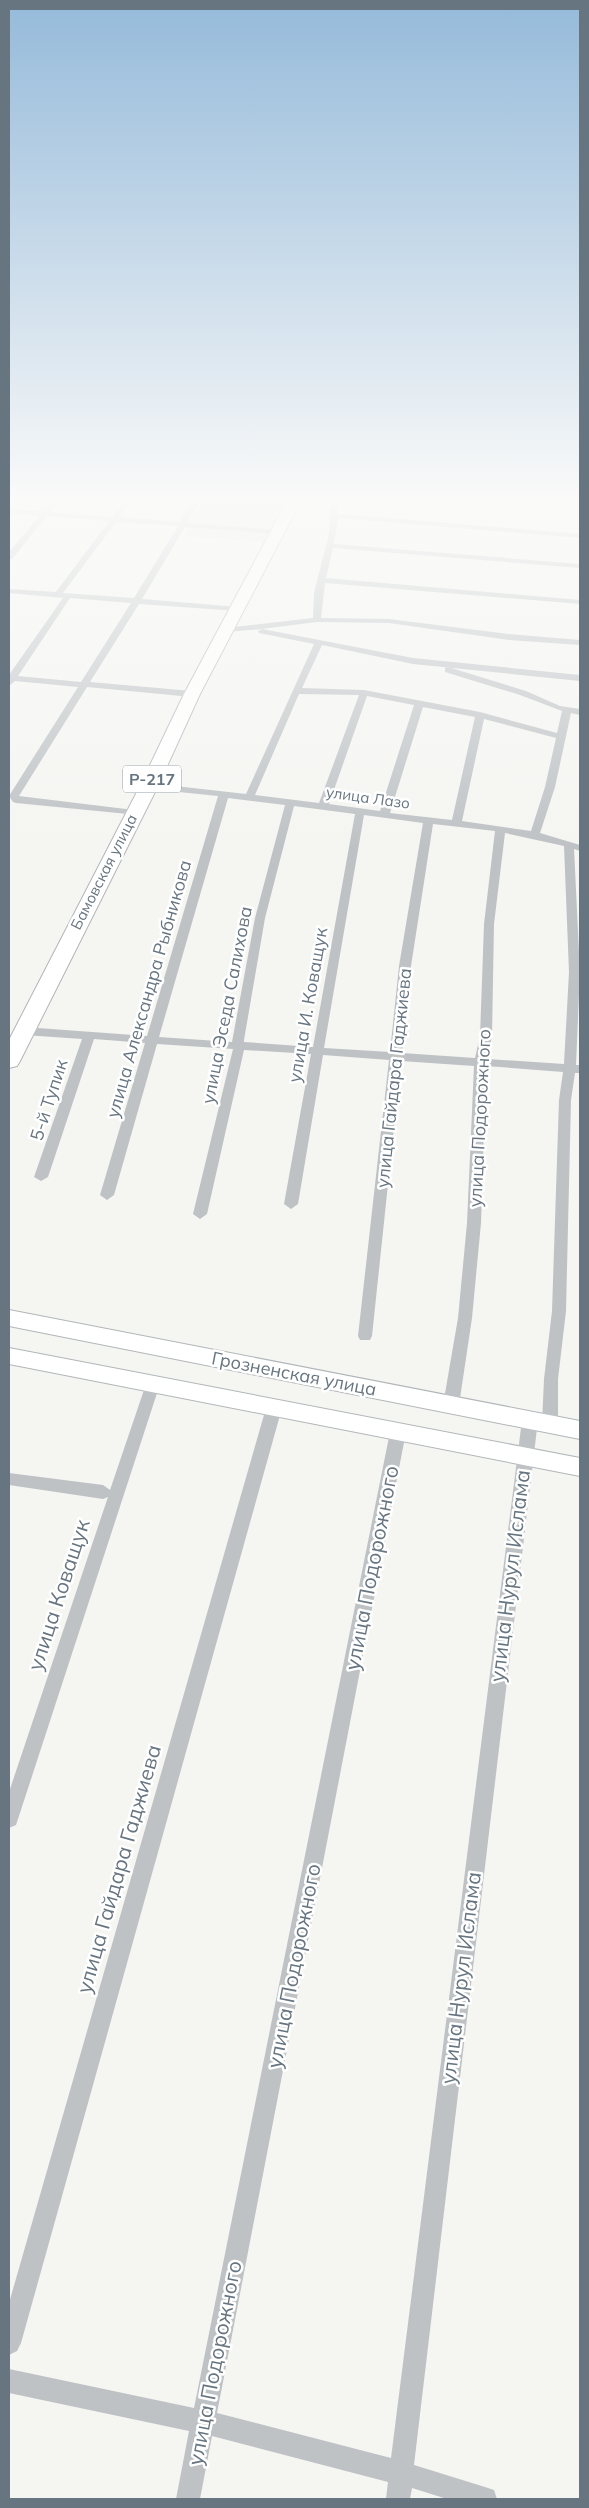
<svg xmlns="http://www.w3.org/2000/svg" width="589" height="2508" font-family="Mulish,sans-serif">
<rect width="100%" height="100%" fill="#f5f5f2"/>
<path fill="#e6e6e5" d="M206 497H288L268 542 183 536Z"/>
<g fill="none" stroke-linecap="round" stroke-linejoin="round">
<defs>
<g id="secondary">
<path d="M9 1310 580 1421V1439L9 1326Z"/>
<path d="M9 1348 580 1458V1476L9 1364Z"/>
</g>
<path id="highway" d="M289 497H303L200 694 158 786 20 1061 17 1066 9 1068V1040L140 786 184 694Z"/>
</defs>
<use href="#secondary" stroke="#b1b6b9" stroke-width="2"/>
<use href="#highway" stroke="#b1b5b7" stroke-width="2"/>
<g fill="#bec2c5" fill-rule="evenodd">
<path d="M56 497H63L50 512 112 517 127 497H133L119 517 180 522 196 497H202L187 523 278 530 282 532 278 534 185 527 142 599 238 607 242 609 238 611 139 604 90 682 192 691 196 694 192 697 87 687 19 796 134 810 139 813 138 815 16 803 13 802 9 796 78 687 15 681 9 686V675L63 598 9 593V589L56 592 109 521 47 516 12 559H9V552L40 516 9 513V509L43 511ZM116 522 178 526 134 598 63 593ZM70 598 131 603 81 682 18 676Z"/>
<path d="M331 497H338V514L580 534V538L338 518 334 544 580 564V568L333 548 326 578 580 600V604L325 583 321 618 389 619 509 634 580 640V645L509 640 389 623 317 622 262 629 413 658 580 675V681L413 664 322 645 302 688 364 690 480 712 557 733 562 711 520 695 445 672V668L448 667 526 691 560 706 580 709V715L571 713 555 787 540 833 580 845V851L574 849 580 972 576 1065H580V1073H575L571 1100 566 1311 558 1379V1424L555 1428 550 1430 545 1428 542 1424 544 1379 552 1311 559 1100 563 1072 486 1066 481 1223 472 1318 459 1405 456 1409 451 1411 446 1409 443 1405 458 1318 467 1223 474 1066 401 1061 372 1336 370 1340H360L358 1336 389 1060 323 1055 298 1204 291 1209 284 1204 311 1054 244 1050 207 1214 200 1219 193 1214 233 1049 157 1044 114 1195 107 1200 100 1195 145 1043 94 1039 48 1177 41 1181 34 1177 82 1039 24 1035 18 1031 24 1027 147 1036 218 796 149 789 144 786 149 783 246 794 314 644 259 633 258 631 262 629 226 632 222 630 226 628 313 618 314 593 329 534ZM299 694 359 695 319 803 255 795ZM367 696 414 705 380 811 329 804ZM423 707 475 717 452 820 390 813ZM484 719 556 738 545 787 531 831 462 821ZM228 798 285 805 255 918 232 1042 159 1037ZM294 806 355 814 313 1047 244 1042V1040L265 918ZM364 815 423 823 399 966 390 1052 324 1048ZM433 824 495 831 484 924 480 1036 475 1058 402 1053 411 966ZM505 833 564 846 569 972 564 1064 487 1059 492 1036 494 924Z"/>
<path d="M508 497 580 500V504L512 499Z"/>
<path d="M153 1378 158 1380 160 1384 18 1819 16 1825 9 1828V1792L108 1497 103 1499 9 1485V1473L103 1485 110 1490 146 1384 148 1380Z"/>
<path d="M274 1402 279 1404 282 1408 21 2343 17 2351 9 2355V2303L266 1408 269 1404Z"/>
<path d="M530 1414 535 1416 538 1420 414 2465 485 2487 494 2490 497 2499H447L412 2488 410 2499H386L388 2482 212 2436 200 2499H176L189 2431 9 2393V2369L194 2408 390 1432 393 1428 398 1426 403 1428 406 1432 217 2413 391 2458 522 1420 525 1416Z"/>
</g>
<use href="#secondary" fill="#fff" fill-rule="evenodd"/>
<use href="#highway" fill="#fff" fill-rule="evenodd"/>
</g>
<linearGradient id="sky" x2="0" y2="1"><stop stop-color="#95bada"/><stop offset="0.59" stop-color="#fafaf9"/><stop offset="1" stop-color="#fafaf9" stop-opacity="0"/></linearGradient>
<rect width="589" height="848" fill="url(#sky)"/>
<g text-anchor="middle" stroke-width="5" stroke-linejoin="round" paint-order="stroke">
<g font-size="15" fill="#677580" stroke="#fff">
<text transform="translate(368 798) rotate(8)" y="5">улица Лазо</text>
<text transform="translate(104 872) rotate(-63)" y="5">Бамовская улица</text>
</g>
<rect fill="#fff" stroke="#959ea6" stroke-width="1" x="123" y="765.5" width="58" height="27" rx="4"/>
<g font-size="16" font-weight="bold" fill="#677580">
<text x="152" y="785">Р-217</text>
</g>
<g font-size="18" fill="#677580" stroke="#fff">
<text transform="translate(149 989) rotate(-74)" y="6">улица Александра Рыбникова</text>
<text transform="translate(227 1005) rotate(-79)" y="6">улица Эседа Салихова</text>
<text transform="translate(308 1005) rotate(-80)" y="6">улица И. Коващук</text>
<text transform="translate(394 1078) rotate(-84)" y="6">улица Гайдара Гаджиева</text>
<text transform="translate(49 1100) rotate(-72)" y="6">5-й Тупик</text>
<text transform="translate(480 1118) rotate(-87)" y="6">улица Подорожного</text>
<text transform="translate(294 1374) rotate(11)" y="6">Грозненская улица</text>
</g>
<g font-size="21" fill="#677580" stroke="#fff">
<text transform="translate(372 1568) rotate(-79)" y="7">улица Подорожного</text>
<text transform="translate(510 1576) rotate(-83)" y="7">улица Нурул Ислама</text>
<text transform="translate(59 1595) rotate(-72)" y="7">улица Коващук</text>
<text transform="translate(119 1869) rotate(-74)" y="7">улица Гайдара Гаджиева</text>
<text transform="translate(294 1966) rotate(-79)" y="7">улица Подорожного</text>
<text transform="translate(461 1978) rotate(-83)" y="7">улица Нурул Ислама</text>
<text transform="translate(215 2363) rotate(-79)" y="7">улица Подорожного</text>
</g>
</g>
<rect width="589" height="2508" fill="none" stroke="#677580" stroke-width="20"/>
</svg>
